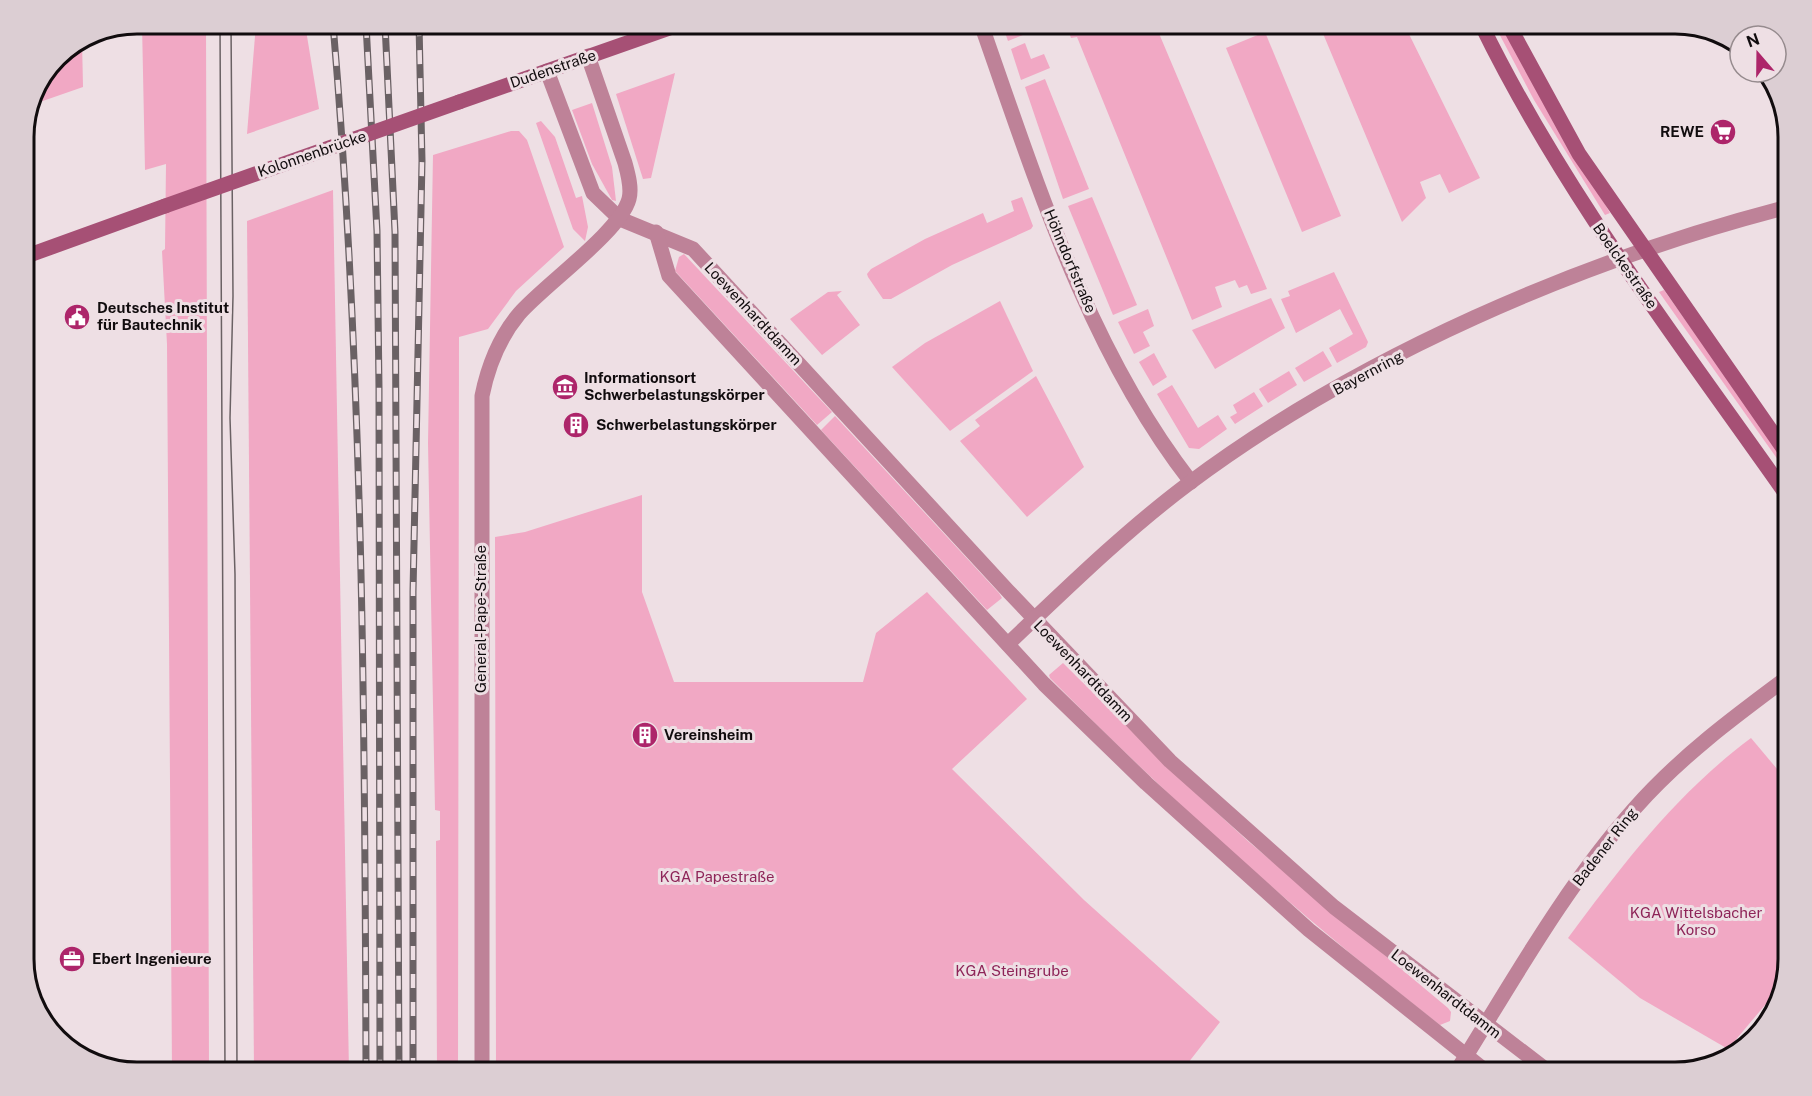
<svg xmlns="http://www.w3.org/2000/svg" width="1812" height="1096" font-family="'Public Sans',sans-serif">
<rect width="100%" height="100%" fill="#eedfe4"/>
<g fill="#f1a8c4">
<path d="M142 24H206L209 1072H172L167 344 162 251 165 249 166 164 145 170Z"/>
<path d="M256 24H305L319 109 247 134Z"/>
<path d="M1002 24H1019L1023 35 1008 41Z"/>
<path d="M1066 24H1155L1267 289 1251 294 1247 285 1239 288 1235 280 1215 287 1222 307 1192 320 1077 37 1071 38Z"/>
<path d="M1319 24H1404L1480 178 1449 193 1440 174 1420 182 1426 198 1402 222Z"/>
<path d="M1494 24H1502L1610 213 1605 215 1534 100Z"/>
<path d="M1265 32 1341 216 1302 232 1226 48Z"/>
<path d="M82 40 83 87 37 103 57 57Z"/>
<path d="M1025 43 1031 59 1044 54 1050 68 1021 80 1011 49Z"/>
<path d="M675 73 651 178 643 179 616 94Z"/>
<path d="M1045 79 1089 189 1063 199 1025 87Z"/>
<path d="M592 103 612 167 616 201 612 200 592 164 572 110Z"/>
<path d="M541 121 555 137 576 198 582 196 588 227 585 241 573 229 536 123Z"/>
<path d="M511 131H519L527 140 564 247 516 291 488 329 459 337 458 1072H437L436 841 440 840V811L435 810 428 443 433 155Z"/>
<path d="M333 190 349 1072H254L247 221Z"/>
<path d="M1022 197 1033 226 1031 229 952 265 891 299H883L868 277 867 274 871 269 925 239 983 213 987 223 1014 211 1011 201Z"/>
<path d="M1092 197 1137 305 1113 315 1068 206Z"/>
<path d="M684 254 832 412 817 425 675 271 679 257Z"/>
<path d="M1334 272 1368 342 1366 347 1337 363 1329 348 1353 334 1340 309 1296 333 1281 299 1290 296 1288 291Z"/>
<path d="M1664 290 1788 464V474L1659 292Z"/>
<path d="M842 291 837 295 860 325 822 355 790 319 828 292Z"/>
<path d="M1271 298 1285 328 1215 369 1192 330Z"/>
<path d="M1000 301 1033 371 950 431 892 367 925 343Z"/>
<path d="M1148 309 1154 326 1143 332 1150 346 1134 354 1118 322Z"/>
<path d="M1323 351 1332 366 1304 382 1295 368Z"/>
<path d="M1154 353 1167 377 1153 386 1139 362Z"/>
<path d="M1289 371 1297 385 1268 403 1259 389Z"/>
<path d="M1036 376 1084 467 1027 517 960 441 980 426 975 420Z"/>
<path d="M1172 385 1198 428 1218 415 1227 429 1199 449 1189 448 1157 394Z"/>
<path d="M1254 392 1263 406 1235 424 1230 417 1237 413 1233 405Z"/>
<path d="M835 416 999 593 1002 598 987 610 821 430Z"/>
<path d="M642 495V592L674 682H863L876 633 927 592 1027 699 952 769 1084 900 1220 1022 1181 1072H496L495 537 525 532Z"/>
<path d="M1063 663 1178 777 1249 842 1448 1008 1451 1012 1450 1021 1440 1025C1302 918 1173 803 1050 678L1049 675Z"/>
<path d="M1751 738 1788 782V959L1781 986 1728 1049 1640 998 1568 938C1622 865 1677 793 1751 738Z"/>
</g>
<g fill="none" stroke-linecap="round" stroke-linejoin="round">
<g stroke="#be8298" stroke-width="15">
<path d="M981 24C1036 180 1088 350 1191 482"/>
<path d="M547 71 593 193 620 219 693 249 1008 591 1170 761 1334 907 1549 1072"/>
<path d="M656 232 669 276 1044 684 1146 783 1309 930 1487 1072"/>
<path d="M1008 644C1066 589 1124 532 1188 484 1359 356 1582 260 1788 207"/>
<path d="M482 1072V396C488 366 499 338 519 314 544 285 620 232 629 199 632 188 628 174 625 163L588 56"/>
<path d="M1456 1072C1513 981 1564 888 1635 808 1680 757 1734 717 1788 677"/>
</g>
<g stroke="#a65075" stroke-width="15">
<path d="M1481 24C1564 194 1680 343 1788 497"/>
<path d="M1508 24 1579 154 1788 455"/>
<path d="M459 102 681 24"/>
<path d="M24 257 165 206"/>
</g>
<g stroke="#6a6164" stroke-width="1.5">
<path d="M220 24 225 1072"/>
<path d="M231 24 233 296 230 418 235 574 237 1072"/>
</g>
<defs>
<g id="rail">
<path d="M333 24C363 373 365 722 366 1072"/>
<path d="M366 24 377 231 379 388 380 1072"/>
<path d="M385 24 395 232 399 1072"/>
<path d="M413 1072V592L422 161 419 24"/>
</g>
</defs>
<use href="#rail" stroke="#6a6164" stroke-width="7"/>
<use href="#rail" stroke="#eedfe4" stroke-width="4.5" stroke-dasharray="14" stroke-linecap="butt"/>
<path stroke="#a65075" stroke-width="15" d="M165 206 459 102"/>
</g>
<defs>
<symbol id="supermarket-disc" viewBox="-11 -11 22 22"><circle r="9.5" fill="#ad256a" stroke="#eedfe4"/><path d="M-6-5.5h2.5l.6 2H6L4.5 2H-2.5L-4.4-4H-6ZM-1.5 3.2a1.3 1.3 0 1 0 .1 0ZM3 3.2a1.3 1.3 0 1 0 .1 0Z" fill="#fff"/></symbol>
<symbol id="civic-disc" viewBox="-11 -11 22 22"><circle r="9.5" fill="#ad256a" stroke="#eedfe4"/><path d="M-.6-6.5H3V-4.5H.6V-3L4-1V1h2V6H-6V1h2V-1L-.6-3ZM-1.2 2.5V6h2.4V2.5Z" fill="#fff"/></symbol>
<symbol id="museum-disc" viewBox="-11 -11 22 22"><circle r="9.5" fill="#ad256a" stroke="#eedfe4"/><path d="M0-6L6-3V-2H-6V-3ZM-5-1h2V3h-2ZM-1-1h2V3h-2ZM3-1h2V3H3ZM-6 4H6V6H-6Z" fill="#fff"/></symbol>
<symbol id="building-disc" viewBox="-11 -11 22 22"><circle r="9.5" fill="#ad256a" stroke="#eedfe4"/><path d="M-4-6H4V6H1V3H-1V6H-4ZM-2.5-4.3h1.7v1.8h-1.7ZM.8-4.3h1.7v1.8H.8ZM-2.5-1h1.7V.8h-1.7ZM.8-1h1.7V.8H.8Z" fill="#fff"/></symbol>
<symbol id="office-disc" viewBox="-11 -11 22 22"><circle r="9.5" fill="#ad256a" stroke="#eedfe4"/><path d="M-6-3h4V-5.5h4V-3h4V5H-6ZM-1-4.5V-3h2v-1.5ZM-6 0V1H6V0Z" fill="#fff"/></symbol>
</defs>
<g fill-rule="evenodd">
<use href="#supermarket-disc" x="1708" y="117" width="30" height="30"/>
<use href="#civic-disc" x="62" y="302" width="30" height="30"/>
<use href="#museum-disc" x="550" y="372" width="30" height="30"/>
<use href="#building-disc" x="561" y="410" width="30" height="30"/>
<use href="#building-disc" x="630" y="720" width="30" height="30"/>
<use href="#office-disc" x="57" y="944" width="30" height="30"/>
</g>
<g text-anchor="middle" stroke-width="6" stroke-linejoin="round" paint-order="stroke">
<g font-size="15" fill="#110c0e" stroke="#eedfe4">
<text transform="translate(553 69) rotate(-19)" y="5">Dudenstraße</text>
<text transform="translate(312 154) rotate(-19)" y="5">Kolonnenbrücke</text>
<text transform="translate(1070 261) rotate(67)" y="5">Höhndorfstraße</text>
<text transform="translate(1625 266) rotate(55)" y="5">Boelckestraße</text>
<text transform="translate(753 314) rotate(47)" y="5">Loewenhardtdamm</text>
<text transform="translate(1368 373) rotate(-28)" y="5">Bayernring</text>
<text transform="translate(481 619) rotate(-90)" y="5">General-Pape-Straße</text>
<text transform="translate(1083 671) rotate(46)" y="5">Loewenhardtdamm</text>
<text transform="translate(1605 847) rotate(-52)" y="5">Badener Ring</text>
<text transform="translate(1446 994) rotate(38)" y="5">Loewenhardtdamm</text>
</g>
<g font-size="15" font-weight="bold" fill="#110c0e" stroke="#eedfe4" text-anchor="start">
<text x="1704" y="137" text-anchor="end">REWE</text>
<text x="97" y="313">Deutsches Institut<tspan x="97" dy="17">für Bautechnik</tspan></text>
<text x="584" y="383">Informationsort<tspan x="584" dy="17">Schwerbelastungskörper</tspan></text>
<text x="596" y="430">Schwerbelastungskörper</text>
<text x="664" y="740">Vereinsheim</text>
<text x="92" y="964">Ebert Ingenieure</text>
</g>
<g font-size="15" fill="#8e2458" stroke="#eedfe4">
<text x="717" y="882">KGA Papestraße</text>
<text x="1696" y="918">KGA Wittelsbacher<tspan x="1696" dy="17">Korso</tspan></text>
<text x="1012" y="976">KGA Steingrube</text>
</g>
</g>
<path d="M0 0H1812V1096H0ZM137 34H1675A103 103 0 0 1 1778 137V959A103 103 0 0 1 1675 1062H137A103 103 0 0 1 34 959V137A103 103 0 0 1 137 34Z" fill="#dcced3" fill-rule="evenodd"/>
<path fill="none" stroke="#110c0e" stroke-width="3" d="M137 34H1675A103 103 0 0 1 1778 137V959A103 103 0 0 1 1675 1062H137A103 103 0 0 1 34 959V137A103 103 0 0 1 137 34Z"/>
<g transform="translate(1758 54) rotate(340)"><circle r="28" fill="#eedfe4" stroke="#968b8e" stroke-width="1.5"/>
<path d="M0-4.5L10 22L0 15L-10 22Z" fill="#ad256a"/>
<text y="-9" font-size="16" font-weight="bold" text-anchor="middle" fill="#110c0e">N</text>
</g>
</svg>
